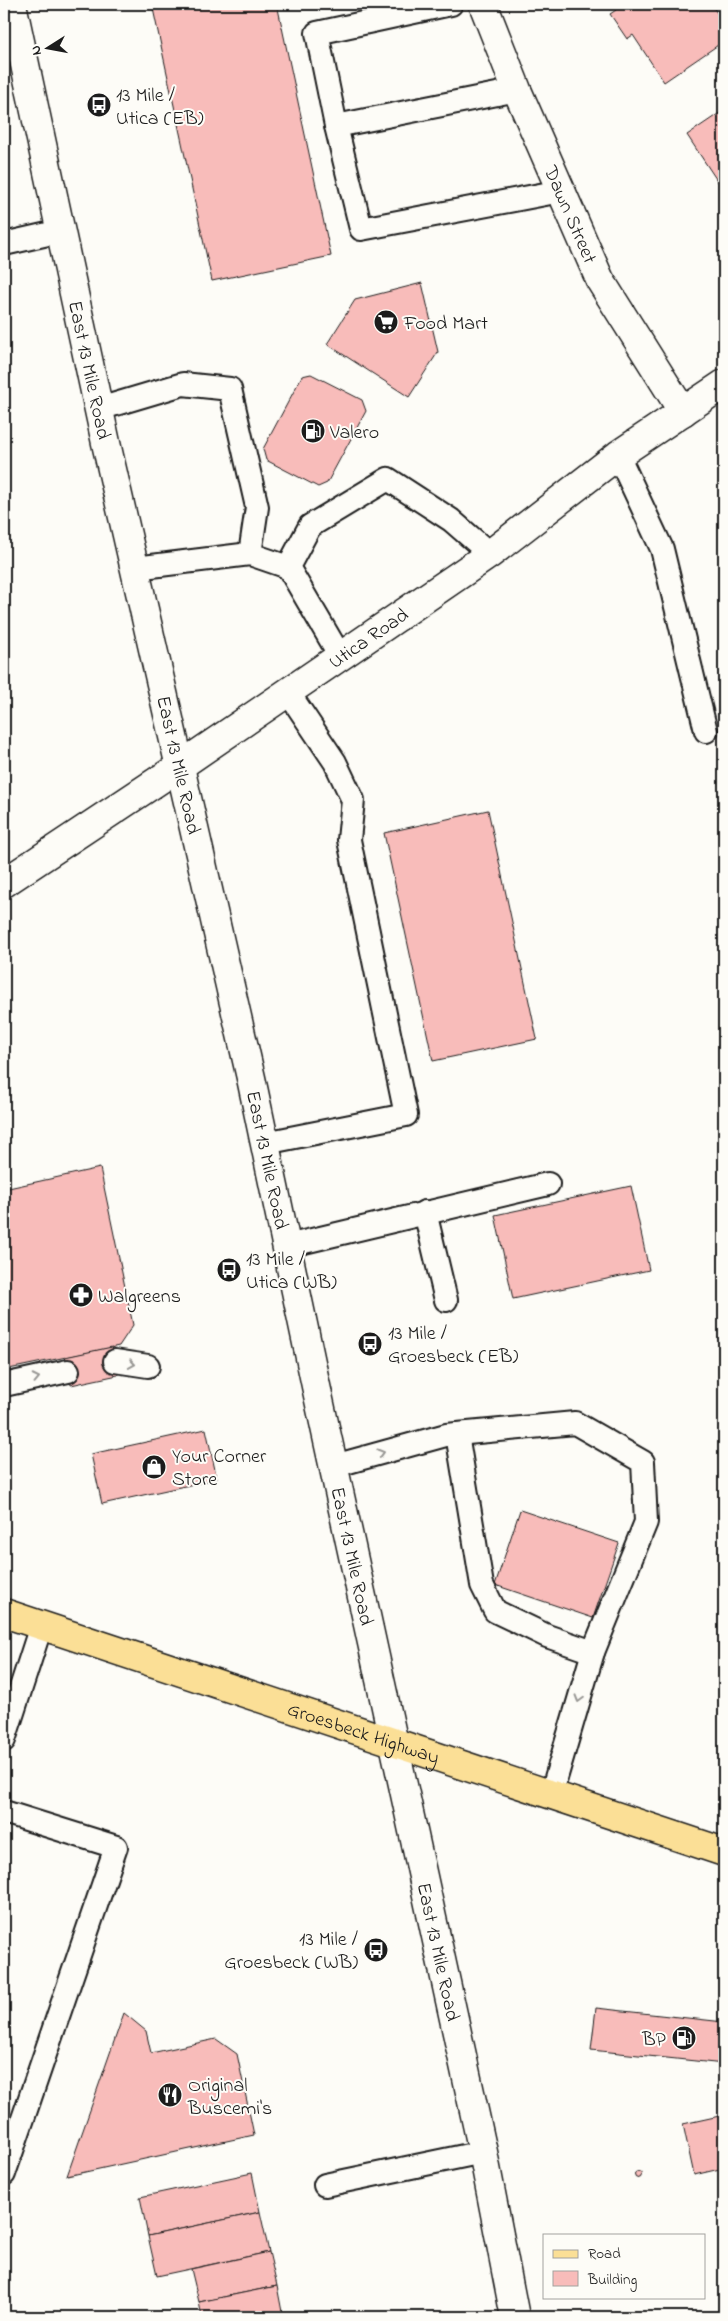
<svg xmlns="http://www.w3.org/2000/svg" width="728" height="2321" font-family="'Indie Flower',sans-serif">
<rect width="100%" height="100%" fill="#fdfcf7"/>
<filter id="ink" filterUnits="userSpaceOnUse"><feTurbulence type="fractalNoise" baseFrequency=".02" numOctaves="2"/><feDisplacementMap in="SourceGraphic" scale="10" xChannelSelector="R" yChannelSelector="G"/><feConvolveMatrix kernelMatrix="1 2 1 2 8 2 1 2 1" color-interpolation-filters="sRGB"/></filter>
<g filter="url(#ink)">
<g fill="#f8bcba" stroke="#1c1c1c">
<path d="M152 4H277L331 256 212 281Z"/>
<path d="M612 4H711L724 23V41L664 82 633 35 627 39 610 14 616 10Z"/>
<path d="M724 110V191L687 135Z"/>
<path d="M422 283 438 352 409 397 327 344 355 300Z"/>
<path d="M311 374 362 400 366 411 327 483 318 487 266 460 263 449 302 376Z"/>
<path d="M488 810 537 1039 433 1061 384 833Z"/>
<path d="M100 1168 133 1325 119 1346 4 1370V1189Z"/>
<path d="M631 1186 649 1270 513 1299 495 1215Z"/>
<path d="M112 1347 118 1375 71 1385 65 1357Z"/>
<path d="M206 1429 217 1479 102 1504 91 1454Z"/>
<path d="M520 1510 619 1543 593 1618 495 1585Z"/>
<path d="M596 2008 724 2022V2064L591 2050Z"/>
<path d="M124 2013 146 2031 151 2053 216 2039 237 2054 254 2135 67 2176Z"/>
<path d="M724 2115V2168L694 2175 683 2124Z"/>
<circle cx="638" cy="2175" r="3.5"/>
<path d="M252 2173 260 2212 148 2236 140 2197Z"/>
<path d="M260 2212 269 2252 157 2276 148 2236Z"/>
<path d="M269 2252 277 2286 199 2302 191 2269Z"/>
<path d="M277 2286 283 2317H202L199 2302Z"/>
</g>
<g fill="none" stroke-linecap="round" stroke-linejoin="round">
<defs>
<g id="service">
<path d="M451 4 317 33 336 126 361 229 561 191"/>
<path d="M336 126 517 90"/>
<path d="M4 244 61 231"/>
<path d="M99 409 183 384 230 389 257 507 250 554"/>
<path d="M618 455 662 549 706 731"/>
<path d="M135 568 250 554 288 567"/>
<path d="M340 656 288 567 310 526 388 479 451 520 490 554"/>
<path d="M265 1143 406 1115 349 840 353 800 335 762 288 692"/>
<path d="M425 1212 446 1300"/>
<path d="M287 1246 548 1184"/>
<path d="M115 1361 148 1366"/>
<path d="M4 1385 68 1371"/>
<path d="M457 1434 482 1585 495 1611 547 1636 593 1652"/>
<path d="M334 1466 446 1435 575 1423 643 1462 646 1522 593 1652 551 1795"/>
<path d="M4 1740 41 1626"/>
<path d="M4 1812 116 1847 4 2174"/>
<path d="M325 2185 483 2152"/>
</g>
<g id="minor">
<path id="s1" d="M483 4 517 90 600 280 683 412"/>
</g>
<g id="secondary">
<path id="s2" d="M12 4 106 443 251 1078 316 1386 483 2152 515 2317"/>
<path id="s3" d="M4 883 180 766 490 554 618 455 724 384"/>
</g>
<g id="primary">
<path id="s4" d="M4 1613 724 1852"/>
</g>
</defs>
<use href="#service" stroke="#1c1c1c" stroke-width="26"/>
<use href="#minor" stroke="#1c1c1c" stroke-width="31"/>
<use href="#secondary" stroke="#1c1c1c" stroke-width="31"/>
<use href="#primary" stroke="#1c1c1c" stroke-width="31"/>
<use href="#service" stroke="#fdfcf7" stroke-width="22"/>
<use href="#minor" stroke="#fdfcf7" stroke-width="28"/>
<use href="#secondary" stroke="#fdfcf7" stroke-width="28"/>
<use href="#primary" stroke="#fbdf96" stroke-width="28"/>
</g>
<defs><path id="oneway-chevron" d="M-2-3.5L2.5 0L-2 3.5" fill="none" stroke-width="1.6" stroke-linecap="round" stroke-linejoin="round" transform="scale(1.25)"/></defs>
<g stroke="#989794">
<use href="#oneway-chevron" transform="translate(132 1364) rotate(9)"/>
<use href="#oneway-chevron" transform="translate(36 1378) rotate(-12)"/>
<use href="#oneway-chevron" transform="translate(381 1453) rotate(-16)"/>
<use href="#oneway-chevron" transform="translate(579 1699) rotate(106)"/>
</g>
</g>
<defs>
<symbol id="bus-disc" viewBox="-11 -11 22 22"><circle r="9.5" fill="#1c1c1c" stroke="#fdfcf7"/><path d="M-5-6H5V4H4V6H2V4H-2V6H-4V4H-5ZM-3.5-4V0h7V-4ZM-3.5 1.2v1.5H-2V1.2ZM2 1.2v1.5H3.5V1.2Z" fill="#fff"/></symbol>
<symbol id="supermarket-disc" viewBox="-11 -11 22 22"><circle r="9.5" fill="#1c1c1c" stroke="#fdfcf7"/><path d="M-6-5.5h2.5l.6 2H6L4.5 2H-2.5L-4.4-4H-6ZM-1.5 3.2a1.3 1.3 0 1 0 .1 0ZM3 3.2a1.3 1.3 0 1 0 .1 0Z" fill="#fff"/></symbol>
<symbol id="fuel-disc" viewBox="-11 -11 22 22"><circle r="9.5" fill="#1c1c1c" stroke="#fdfcf7"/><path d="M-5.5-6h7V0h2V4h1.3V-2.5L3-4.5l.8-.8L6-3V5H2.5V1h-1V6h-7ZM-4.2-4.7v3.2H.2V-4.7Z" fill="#fff"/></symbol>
<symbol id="pharmacy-disc" viewBox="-11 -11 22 22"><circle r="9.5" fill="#1c1c1c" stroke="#fdfcf7"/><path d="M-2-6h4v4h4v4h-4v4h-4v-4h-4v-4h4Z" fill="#fff"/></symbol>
<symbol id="shop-disc" viewBox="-11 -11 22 22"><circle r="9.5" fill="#1c1c1c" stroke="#fdfcf7"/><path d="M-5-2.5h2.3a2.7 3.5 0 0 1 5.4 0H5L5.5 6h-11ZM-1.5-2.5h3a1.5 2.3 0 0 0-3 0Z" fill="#fff"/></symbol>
<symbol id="restaurant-disc" viewBox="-11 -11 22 22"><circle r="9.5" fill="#1c1c1c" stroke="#fdfcf7"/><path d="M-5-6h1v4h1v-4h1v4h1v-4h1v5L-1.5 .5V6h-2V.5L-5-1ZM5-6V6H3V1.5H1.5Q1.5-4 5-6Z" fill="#fff"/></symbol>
</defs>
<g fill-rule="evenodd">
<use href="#bus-disc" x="85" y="91" width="28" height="28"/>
<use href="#supermarket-disc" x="372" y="308" width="28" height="28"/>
<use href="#fuel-disc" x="299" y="417" width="28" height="28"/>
<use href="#bus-disc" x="215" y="1256" width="28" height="28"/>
<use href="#pharmacy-disc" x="67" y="1281" width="28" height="28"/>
<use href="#bus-disc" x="356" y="1330" width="28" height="28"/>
<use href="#shop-disc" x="140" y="1453" width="28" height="28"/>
<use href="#bus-disc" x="362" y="1936" width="28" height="28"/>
<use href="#fuel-disc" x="670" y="2024" width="28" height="28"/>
<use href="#restaurant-disc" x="156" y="2081" width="28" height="28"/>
</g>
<g text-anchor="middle" stroke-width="4" stroke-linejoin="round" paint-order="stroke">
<g font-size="20" fill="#1c1c1c" stroke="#fdfcf7" text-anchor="start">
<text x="116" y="101">13 Mile /<tspan x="116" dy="23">Utica (EB)</tspan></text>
<text x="404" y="329">Food Mart</text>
<text x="330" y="438">Valero</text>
<text x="246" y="1265">13 Mile /<tspan x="246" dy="23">Utica (WB)</tspan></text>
<text x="98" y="1302">Walgreens</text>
<text x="388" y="1339">13 Mile /<tspan x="388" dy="23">Groesbeck (EB)</tspan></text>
<text x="172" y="1462">Your Corner<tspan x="172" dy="23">Store</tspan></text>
<text x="358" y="1945" text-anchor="end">13 Mile /<tspan x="358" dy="23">Groesbeck (WB)</tspan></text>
<text x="666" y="2045" text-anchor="end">BP</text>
<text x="188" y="2091">Original<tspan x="188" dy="23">Buscemi's</tspan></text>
</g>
<g font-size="20" fill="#1c1c1c" stroke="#fdfcf7">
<text dy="7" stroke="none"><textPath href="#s1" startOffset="228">Dawn Street</textPath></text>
<text dy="7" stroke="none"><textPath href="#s2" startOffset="374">East 13 Mile Road</textPath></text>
<text dy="7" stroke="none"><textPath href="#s3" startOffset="439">Utica Road</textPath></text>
<text dy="7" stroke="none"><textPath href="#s2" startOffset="779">East 13 Mile Road</textPath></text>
<text dy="7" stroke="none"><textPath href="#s2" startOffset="1184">East 13 Mile Road</textPath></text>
<text dy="7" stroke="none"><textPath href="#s2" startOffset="1589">East 13 Mile Road</textPath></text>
<text dy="7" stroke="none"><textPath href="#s4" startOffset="379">Groesbeck Highway</textPath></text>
<text dy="7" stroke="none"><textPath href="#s2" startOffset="1994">East 13 Mile Road</textPath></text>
</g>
</g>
<rect width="728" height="2321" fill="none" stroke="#fdfcf7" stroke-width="20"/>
<rect x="10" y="10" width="708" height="2301" fill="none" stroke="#1c1c1c" stroke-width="2" filter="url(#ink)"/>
<rect x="543" y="2234" width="162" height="65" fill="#fdfcf7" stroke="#a3a29f"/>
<rect x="553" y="2250" width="25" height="8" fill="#fbdf96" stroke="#a3a29f"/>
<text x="588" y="2258" font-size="15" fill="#1c1c1c">Road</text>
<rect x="553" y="2271" width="25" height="15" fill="#f8bcba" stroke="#a3a29f"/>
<text x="588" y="2284" font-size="15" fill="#1c1c1c">Building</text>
<g transform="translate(48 48) rotate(259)" stroke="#fdfcf7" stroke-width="4" paint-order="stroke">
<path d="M0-4L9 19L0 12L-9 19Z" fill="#1c1c1c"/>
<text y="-8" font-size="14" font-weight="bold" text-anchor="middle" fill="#1c1c1c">N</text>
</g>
</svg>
